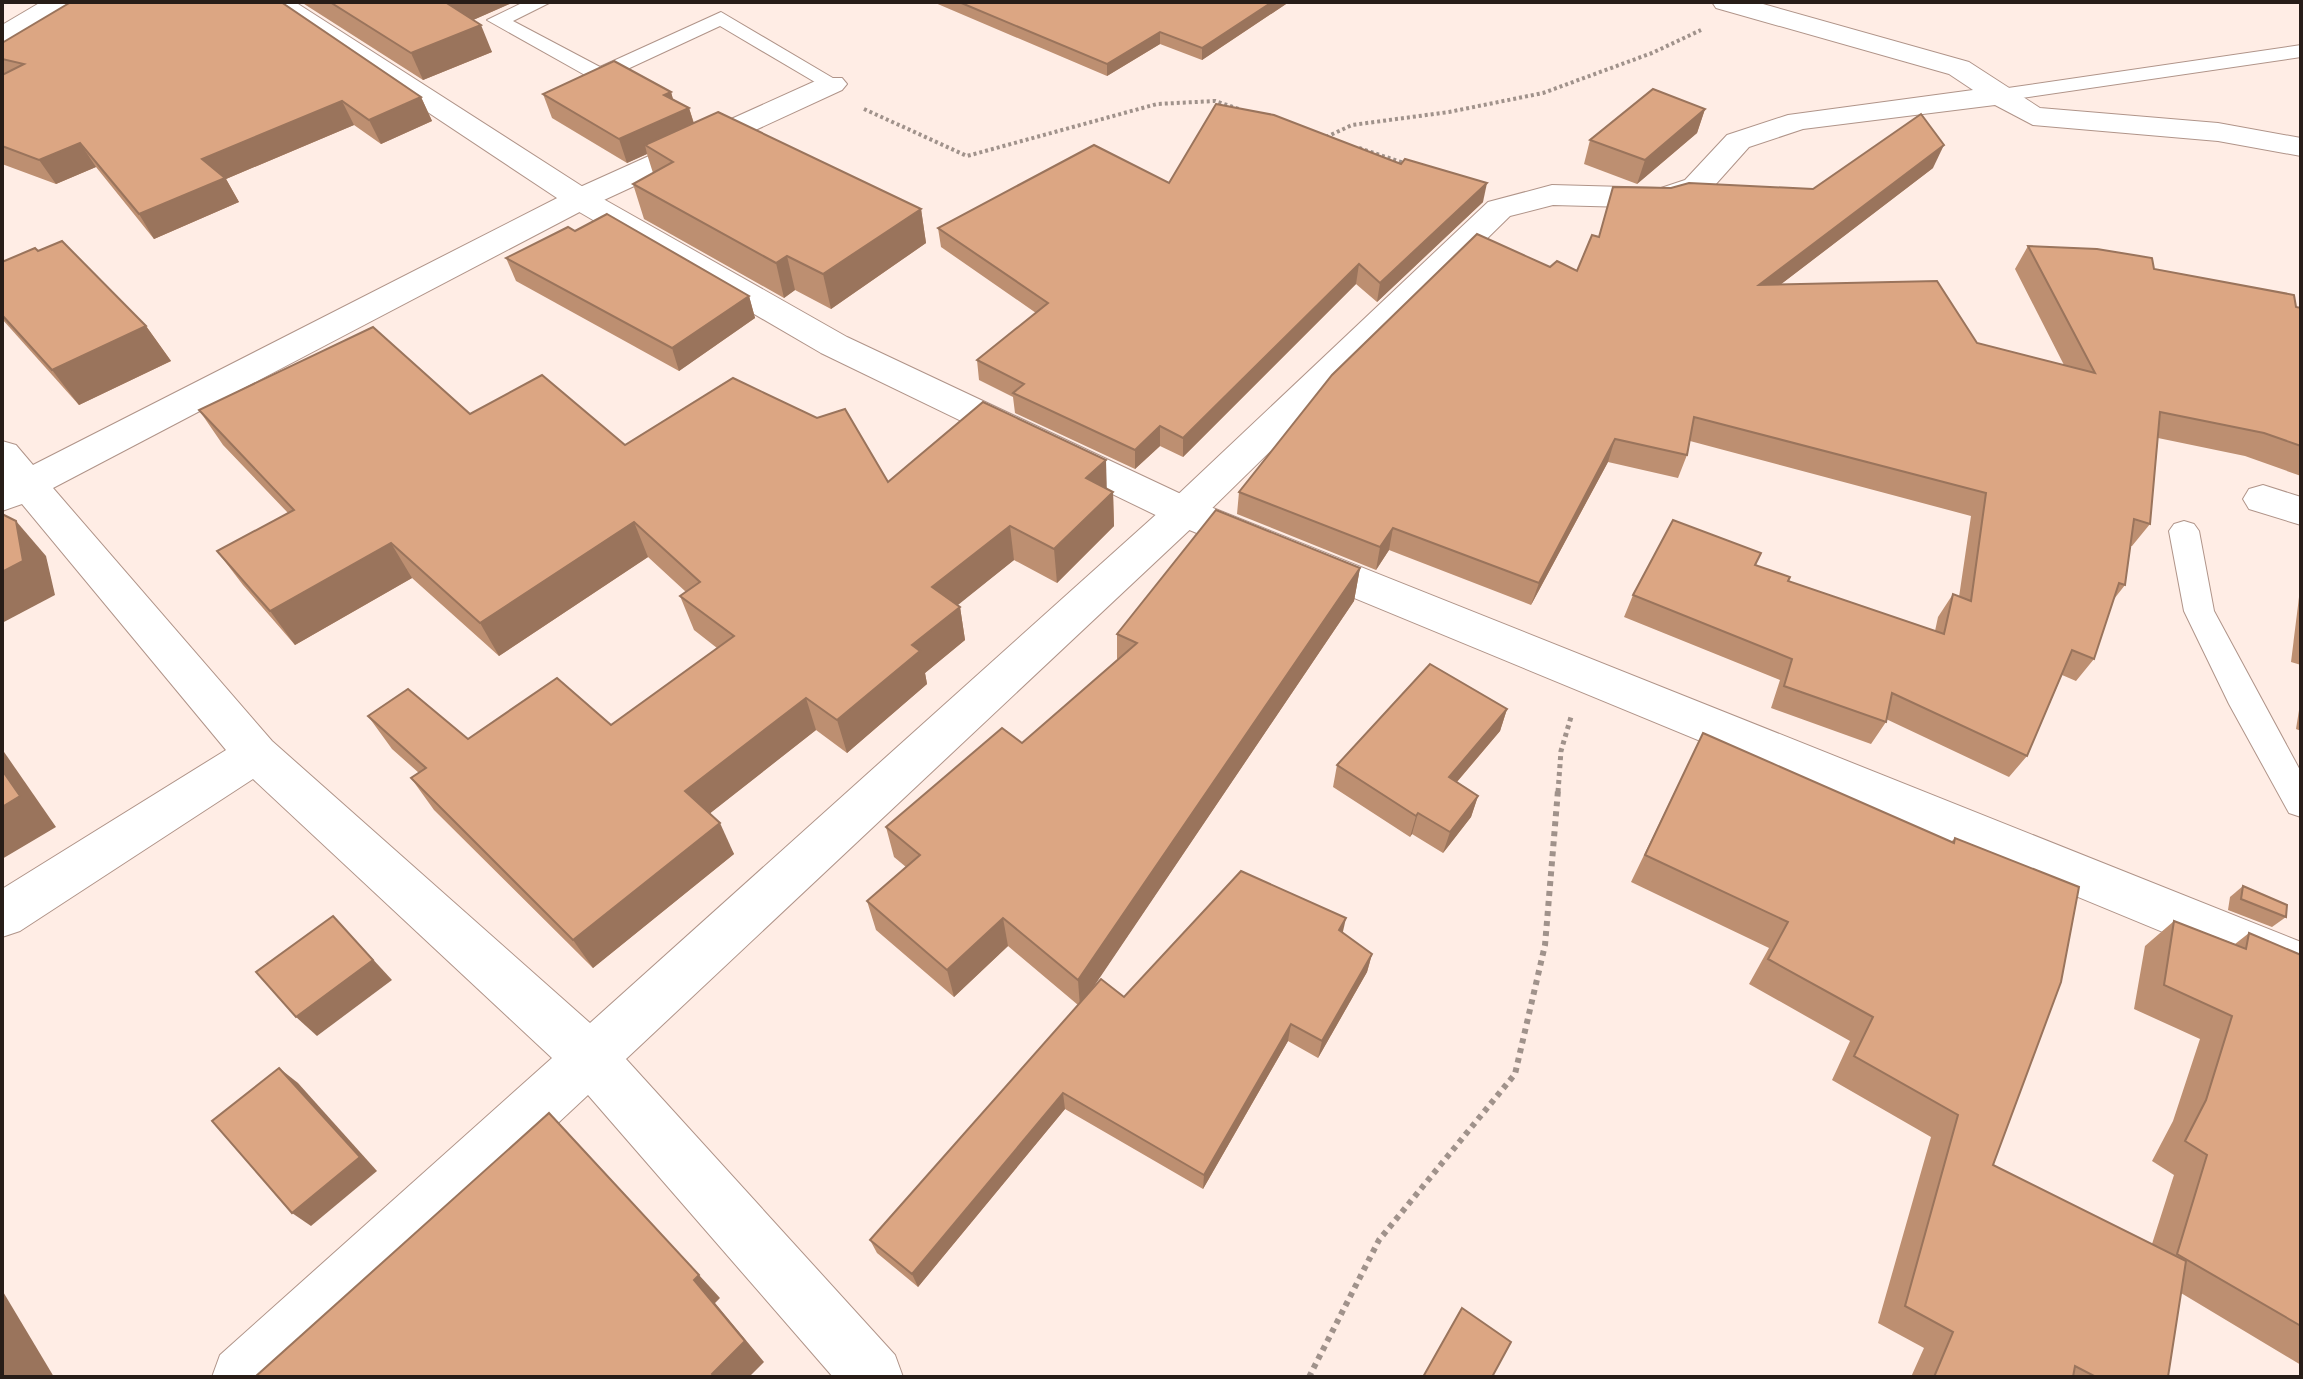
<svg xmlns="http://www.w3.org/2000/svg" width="2303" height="1379" font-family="'Varela Round',sans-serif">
<rect width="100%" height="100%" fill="#ffede5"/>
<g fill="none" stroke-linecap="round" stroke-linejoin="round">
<defs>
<g id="lane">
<path d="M524 2H551L513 21 600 67 721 12 843 84 832 90 825 88 720 26 606 79H592L487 20Z"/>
<path d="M2301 45V57L2001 101 1990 95 2001 89Z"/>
<path d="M2184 521 2194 524 2199 531 2214 611 2301 772V817L2289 813 2229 704 2184 611 2169 531 2174 524Z"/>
</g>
<g id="street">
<path d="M1712 2H1756L1969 62 2040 108 2218 123 2301 138V156L2218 141 2033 125 1995 105 1803 129 1749 147 1707 194 1664 208 1553 205 1510 216 1198 522 626 1059 895 1355 903 1377H833L588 1095 286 1377H212L220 1355 552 1058 253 779 20 931 2 937V889L226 750 22 504 2 511V441L16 445 33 465 569 192 822 78H842L847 84 842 90 591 206 53 488 272 741 590 1023 1170 502 1488 202 1552 185 1661 188 1685 180 1727 135 1788 115 1973 90 1949 74 1716 8Z"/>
<path d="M2263 485 2301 497V525L2249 509 2243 499 2249 489Z"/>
</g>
<g id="secondary">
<path d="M41 2H74L12 43 2 45V25Z"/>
<path d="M262 2H295L591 192 847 337 1198 502 2301 942V989L1170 522 821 353 569 206Z"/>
</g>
</defs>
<use href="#lane" stroke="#b09489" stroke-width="2"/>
<use href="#street" stroke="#b09489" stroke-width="2"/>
<use href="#secondary" stroke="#b09489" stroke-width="2"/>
<g stroke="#a0928b" stroke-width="4" stroke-dasharray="3 3" stroke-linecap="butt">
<path d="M864 109 967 156 1157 104 1215 101 1239 109"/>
<path d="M1326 137 1352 125 1449 112 1543 93 1652 53 1701 30"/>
<path d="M1359 148 1407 164"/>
</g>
<path stroke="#a0928b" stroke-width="5" stroke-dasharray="4 4" stroke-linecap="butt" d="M1558 792 1561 751 1571 717"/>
<path stroke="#a0928b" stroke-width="6" stroke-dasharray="5 5" stroke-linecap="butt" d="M1309 1377 1379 1240 1515 1074 1545 945 1558 790"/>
<use href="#lane" fill="#fff" fill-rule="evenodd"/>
<use href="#street" fill="#fff" fill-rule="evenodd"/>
<use href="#secondary" fill="#fff" fill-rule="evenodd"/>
</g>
<g fill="#bd8f71">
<path d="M301 2H514L473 20 492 52 423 80Z"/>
<path d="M933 2H1289L1202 60 1160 44 1107 76Z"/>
<path d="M2 43 421 97 432 121 381 144 354 125 226 179 239 202 154 239 96 167 56 184 2 164Z"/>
<path d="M671 92 673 100 689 108 694 123 921 209 926 243 831 309 795 290 784 298 644 219 633 184 653 173 647 154 627 163 552 118 543 94Z"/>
<path d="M1705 109 1697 133 1637 184 1584 164 1590 140Z"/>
<path d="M1933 168 1781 284 1977 343 2064 365 2015 269 2028 246 2154 269 2301 308V476L2245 456 2158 438 2150 524 2132 546H2130L2125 585 2114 599 2094 659 2076 681 2062 675 2027 756 2009 777 1886 719V722L1871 744 1771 708 1780 680 1624 617 1633 595 1755 565 1788 581 1935 631 1938 617 1953 594 1959 597 1971 516 1690 441 1687 455 1678 478 1608 462 1531 605 1389 550 1376 570 1237 514 1239 492 1550 267 1577 271 1598 237 1671 188 1813 189Z"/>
<path d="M1169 183 1483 202 1377 302 1356 284 1183 457 1160 446 1135 469 1015 413 1013 397 979 380 977 360 1036 313 941 247 938 228Z"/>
<path d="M575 231 749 296 755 318 679 371 516 281 506 258Z"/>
<path d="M2 262 146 326 171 361 79 405 2 319Z"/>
<path d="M199 410 470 414 625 445 888 482 1107 489 1113 492 1114 526 1057 583 1014 560 957 605 960 607 965 640 925 673 927 684 847 753 816 730 710 813 734 854 593 968 434 810 411 778 419 773 392 749 368 716 468 739 611 725 717 648 694 630 680 596 686 592 648 557 499 656 412 578 295 645 243 585 217 551 288 513 223 445Z"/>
<path d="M1360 568 1354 601 1091 990 1124 997 1343 933 1372 954 1367 972 1318 1058 1288 1041 1203 1189 1065 1109 918 1287 877 1253 870 1240 1078 1005 1008 946 954 997 876 930 867 901 906 867 894 857 886 827 1022 743 1117 660V634Z"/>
<path d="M2301 581V665L2291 662Z"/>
<path d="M2301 698V731L2296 729Z"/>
<path d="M1507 709 1500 731 1457 782 1478 796 1471 817 1443 853 1412 834 1410 837 1333 787 1337 765Z"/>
<path d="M1703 733 1951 842 1955 838 1993 1165 2152 1244 2174 1175 2152 1161 2173 1121 2200 1039 2134 1009 2145 946 2174 921 2235 944 2249 933 2301 985V1365L2181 1293 2168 1377H1911L1924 1348 1878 1323 1931 1137 1832 1080 1850 1041 1749 984 1769 948 1631 882Z"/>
<path d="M2243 886 2286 917 2272 927 2228 910 2230 897Z"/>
</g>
<g fill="#9a745c">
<path d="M445 2H514L455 28Z"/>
<path d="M1272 2H1289L1202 60V48Z"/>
<path d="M481 25 492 52 423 80 411 53Z"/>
<path d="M1160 32V44L1107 76V64Z"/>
<path d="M671 92 677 113 689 108 696 131 645 145 647 154 627 163 619 139 664 95Z"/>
<path d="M421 97 432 121 381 144 369 120Z"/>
<path d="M342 101 354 125 226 179 239 202 154 239 139 214 202 159Z"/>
<path d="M1705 109 1697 133 1637 184 1645 160Z"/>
<path d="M80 143 96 167 56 184 39 160Z"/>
<path d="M1944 145 1933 168 1750 308 1759 285Z"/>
<path d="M1487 183 1483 202 1377 302 1380 283Z"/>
<path d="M921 209 926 243 831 309 823 274Z"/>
<path d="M787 256 795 290 784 298 776 263Z"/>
<path d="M1359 264 1356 284 1183 457V438Z"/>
<path d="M749 296 755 318 679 371 672 348Z"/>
<path d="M146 326 171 361 79 405 52 370Z"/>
<path d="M1160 426V446L1135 469V450Z"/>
<path d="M1615 439 1608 462 1531 605 1539 583Z"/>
<path d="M1106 460 1107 495 1086 478Z"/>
<path d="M1113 492 1114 526 1057 583 1054 549Z"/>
<path d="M16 521 46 556 55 595 2 623V572Z"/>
<path d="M634 522 648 557 499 656 480 623Z"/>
<path d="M1010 526 1014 560 938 621 932 587Z"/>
<path d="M1393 528 1389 550 1376 570 1380 547Z"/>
<path d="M391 543 412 578 295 645 270 611Z"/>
<path d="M1360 568 1354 601 1080 1007 1078 980Z"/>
<path d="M960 607 965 640 925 673 927 684 847 753 837 720 912 645Z"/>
<path d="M806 698 816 730 699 822 685 791Z"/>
<path d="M1507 709 1500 731 1443 798 1449 777Z"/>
<path d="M2 749 56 827 2 859Z"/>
<path d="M1478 796 1471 817 1443 853 1450 832Z"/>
<path d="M1418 813 1412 834 1410 837 1416 816Z"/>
<path d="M720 823 734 854 593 968 573 940Z"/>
<path d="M333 916 392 980 317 1036 296 1017Z"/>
<path d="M1003 918 1008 946 954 997 947 970Z"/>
<path d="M1346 918 1342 936 1339 930Z"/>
<path d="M1372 954 1367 972 1318 1058 1322 1041Z"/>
<path d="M1291 1024 1288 1041 1203 1189 1204 1175Z"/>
<path d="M279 1068 298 1083 377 1171 311 1226 292 1213Z"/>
<path d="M1063 1093 1065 1109 918 1287 912 1274Z"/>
<path d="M699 1275 720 1298 715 1303 764 1362 749 1377H715L712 1374 694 1280Z"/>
<path d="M2 1290 54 1377H2Z"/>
</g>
<g fill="#dca683" stroke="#9a745c" stroke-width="2">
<path d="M71 2H281L421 97 369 120 342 101 202 159 225 178 139 214 80 143 39 160 2 146V75L24 64 2 59V43Z"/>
<path d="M330 2H445L481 25 411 53Z"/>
<path d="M959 2H1272L1202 48 1160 32 1107 64Z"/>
<path d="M614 61 671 92 664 95 689 108 619 139 543 94Z"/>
<path d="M1653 89 1705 109 1645 160 1590 140Z"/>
<path d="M1216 104 1274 115 1401 164 1405 159 1487 183 1380 283 1359 264 1183 438 1160 426 1135 450 1013 393 1024 384 977 360 1048 303 938 228 1094 145 1169 183Z"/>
<path d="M718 112 921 209 823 274 787 256 776 263 633 184 673 162 645 145Z"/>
<path d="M1921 114 1944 145 1759 285 1937 281 1977 343 2095 373 2028 246 2097 249 2152 258 2154 269 2294 295 2296 307 2301 308V446L2264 433 2160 412 2150 524 2134 519 2125 585 2119 583 2094 659 2072 650 2027 756 1892 693 1886 722 1784 686 1792 659 1633 595 1673 520 1761 553 1755 565 1790 577 1788 581 1944 634 1953 594 1971 601 1986 493 1694 417 1687 455 1615 439 1539 583 1393 528 1380 547 1239 492 1332 375 1477 234 1550 267 1557 261 1577 271 1592 235 1599 237 1613 187 1671 188 1689 183 1813 189Z"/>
<path d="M607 214 749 296 672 348 506 258 568 227 575 231Z"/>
<path d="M62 241 146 326 52 370 2 315V262L35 248 38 251Z"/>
<path d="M373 327 470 414 542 375 625 445 733 378 817 418 845 409 888 482 983 402 1106 460 1086 478 1113 492 1054 549 1010 526 932 587 960 607 912 645 920 651 837 720 806 698 685 791 720 823 573 940 411 778 426 768 368 716 408 689 468 739 557 678 611 725 734 636 680 596 700 582 634 522 480 623 391 543 270 611 217 551 294 510 199 410Z"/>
<path d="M1216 510 1360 568 1078 980 1003 918 947 970 867 901 920 855 886 827 1002 728 1022 743 1137 643 1117 634Z"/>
<path d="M2 514 16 521 23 561 2 572Z"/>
<path d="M1430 664 1507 709 1449 777 1478 796 1450 832 1418 813 1416 816 1337 765Z"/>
<path d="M1703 733 1954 843 1955 838 2079 887 2061 982 1993 1165 2186 1261 2168 1377H2096L2075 1366 2073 1377H1934L1953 1332 1905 1306 1958 1115 1854 1056 1873 1017 1768 959 1788 922 1645 855Z"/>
<path d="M2 770 20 796 2 807Z"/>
<path d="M1241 871 1346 918 1339 930 1372 954 1322 1041 1291 1024 1204 1175 1063 1093 912 1274 870 1240 1101 979 1124 997Z"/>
<path d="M2243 886 2287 905 2286 917 2241 899Z"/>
<path d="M333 916 373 960 296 1017 256 972Z"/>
<path d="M2174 921 2246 949 2249 933 2301 955 2300 985H2301V1326L2177 1254 2207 1155 2185 1141 2206 1100 2232 1016 2164 985Z"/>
<path d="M279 1068 360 1157 292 1213 212 1121Z"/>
<path d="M549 1113 699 1275 694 1280 745 1341 712 1374 715 1377H255Z"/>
<path d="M1462 1308 1511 1342 1492 1377H1423Z"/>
</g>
<rect width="2303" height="1379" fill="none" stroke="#271d18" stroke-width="8"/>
</svg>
